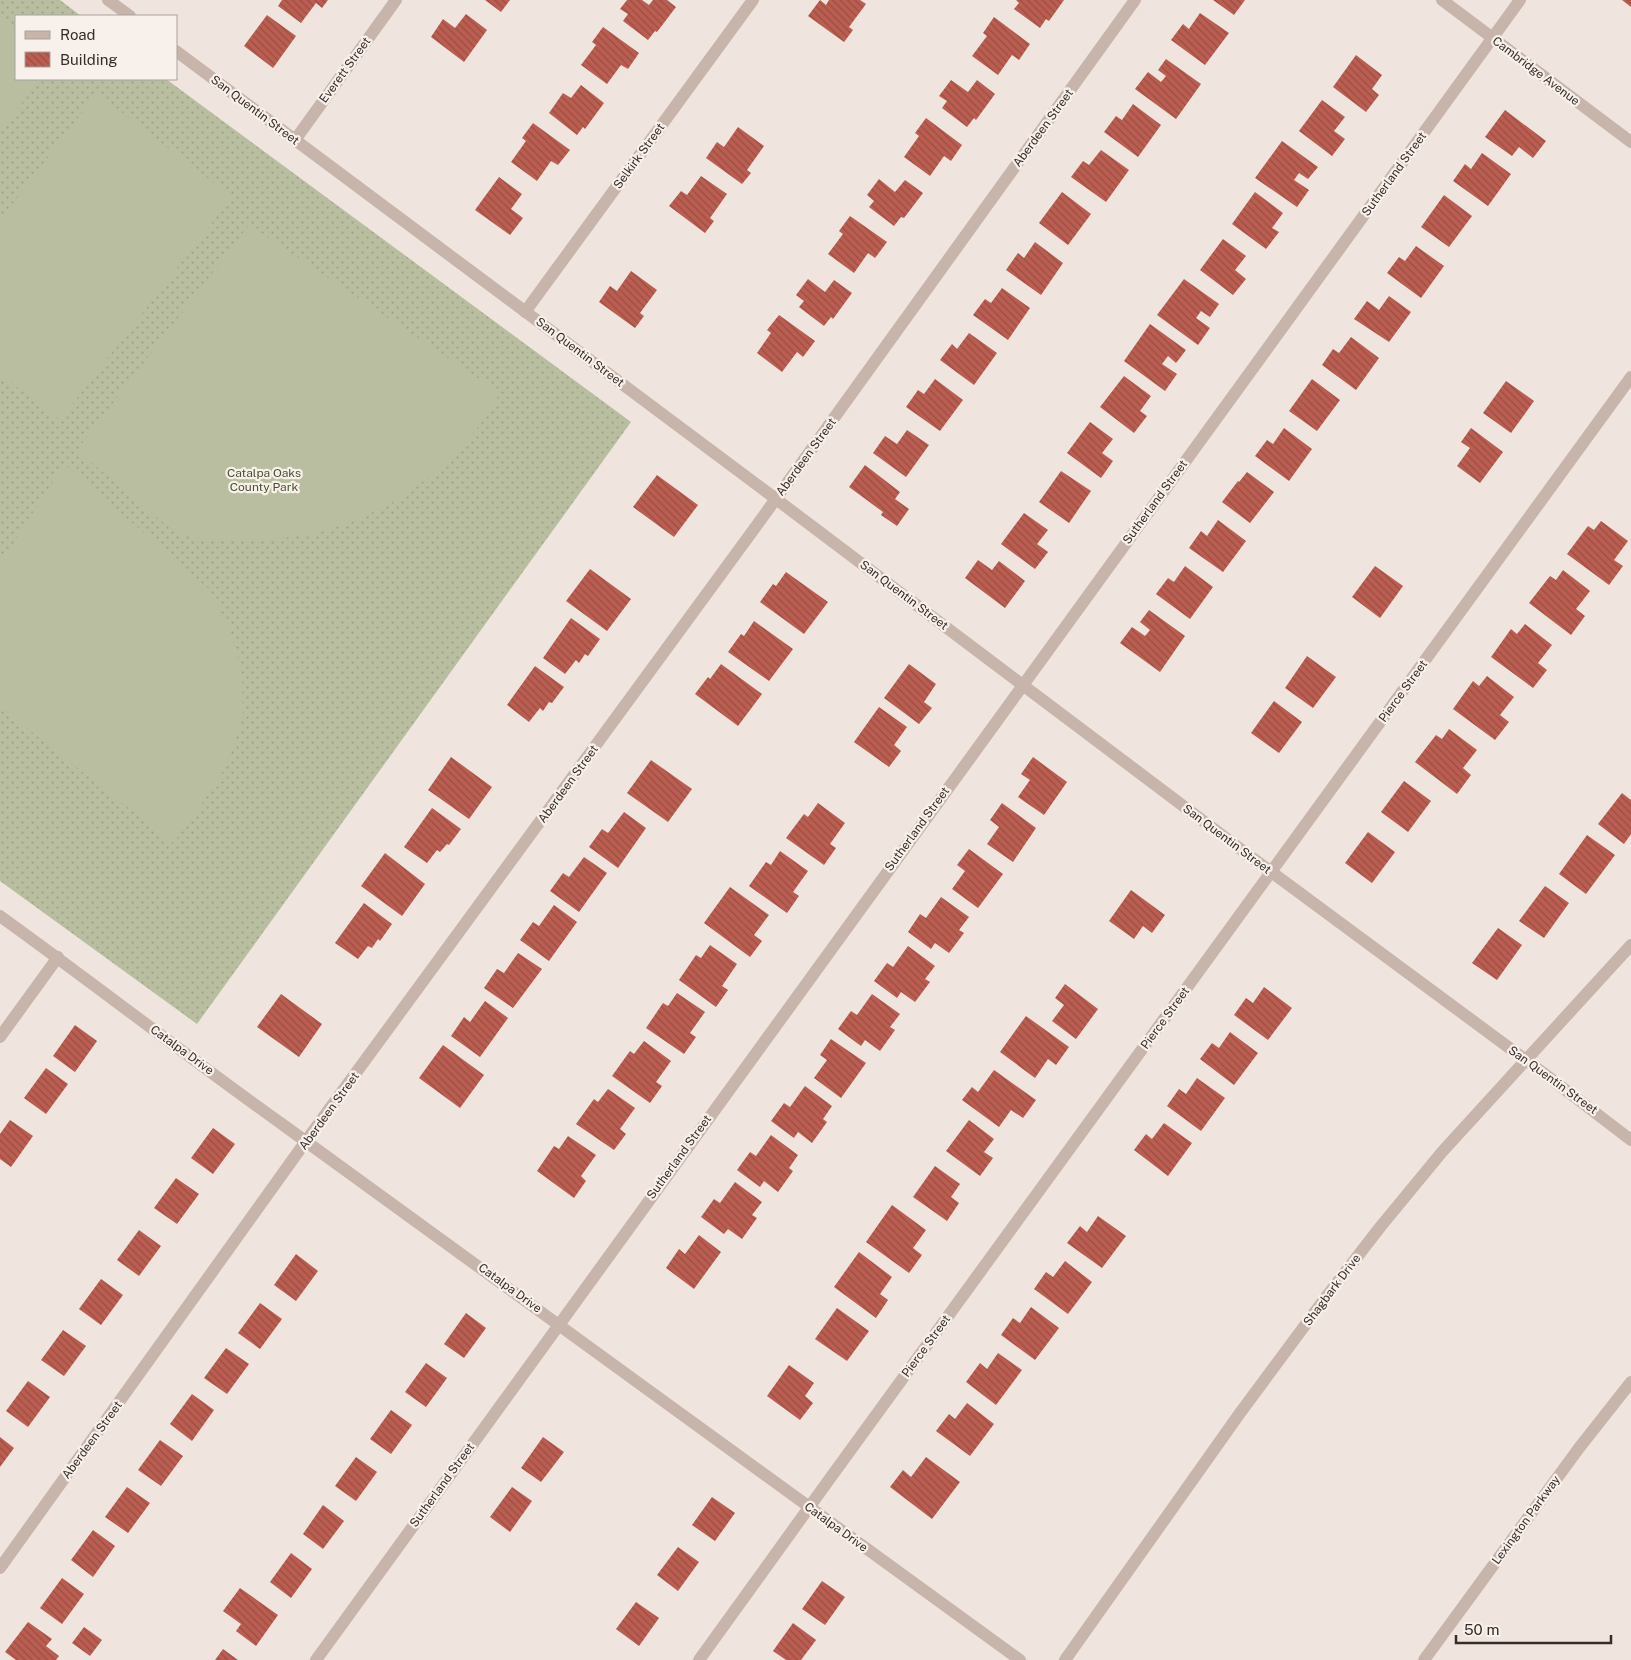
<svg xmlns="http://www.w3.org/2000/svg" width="1631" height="1660" font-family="'Public Sans',sans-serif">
<defs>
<pattern id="grass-dots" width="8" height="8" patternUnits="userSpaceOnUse" patternTransform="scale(1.25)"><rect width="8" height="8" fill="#b8be9f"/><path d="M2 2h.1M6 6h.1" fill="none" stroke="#9fa389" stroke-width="1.8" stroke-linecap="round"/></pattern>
<pattern id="building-back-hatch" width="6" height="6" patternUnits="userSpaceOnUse" patternTransform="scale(1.25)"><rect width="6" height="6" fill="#bb5e51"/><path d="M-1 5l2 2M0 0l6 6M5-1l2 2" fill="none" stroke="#994e43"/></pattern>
</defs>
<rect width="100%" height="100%" fill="#f0e5de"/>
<path fill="url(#grass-dots)" d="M0 0H60L81 16H16V79H166L631 422 197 1024 0 881Z"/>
<g fill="#b8be9f">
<path d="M0 19 16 31V79H40L0 132Z"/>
<path d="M97 93 232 197 60 420 0 374V220Z"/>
<path d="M249 225 500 393 480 425 454 455 427 479 390 504 352 522 315 534 274 539 203 540 173 531 77 450Z"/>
<path d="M64 464 210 590 229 627 242 672 243 715 228 763 198 810 173 843 0 707V564Z"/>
</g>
<g fill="url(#building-back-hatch)">
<path d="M282 0H328L322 8 316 3 301 23 278 6Z"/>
<path d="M485 0H510L501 12Z"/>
<path d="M627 0H642L649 5 653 0H667L676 7 657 32 655 31 648 40 623 21 628 14 620 9Z"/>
<path d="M820 0 826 5 829 0H860L866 4 849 27 853 30 844 42 808 16Z"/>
<path d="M1016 0H1064L1049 21 1046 19 1040 28 1014 9 1019 3Z"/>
<path d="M1213 0H1245L1234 15Z"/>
<path d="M1622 0H1631V7Z"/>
<path d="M1200 13 1229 33 1205 65 1171 40 1183 24 1189 29Z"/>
<path d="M466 14 487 30 464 62 431 37 443 19 455 28Z"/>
<path d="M267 15 296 36 273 68 244 46Z"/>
<path d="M994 17 1030 44 1019 60 1012 55 998 75 972 56 987 36 983 33Z"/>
<path d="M603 27 639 53 628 69 621 65 607 84 581 65 596 45 592 42Z"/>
<path d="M1356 55 1382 75 1372 89 1379 95 1366 112 1333 87Z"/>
<path d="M1166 59 1201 84 1176 119 1135 89 1148 72 1161 82 1166 76 1158 70Z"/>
<path d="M951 80 968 92 977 80 995 94 976 120 974 118 967 127 942 108 947 101 939 96Z"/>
<path d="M581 85 604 103 585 129 583 127 577 135 549 113 563 93 571 98Z"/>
<path d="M1322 100 1345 117 1334 131 1345 139 1332 156 1299 131Z"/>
<path d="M1133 104 1161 125 1138 157 1104 132 1116 116 1122 120Z"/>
<path d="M1505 110 1546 141 1533 158 1519 147 1512 156 1485 137Z"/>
<path d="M926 118 962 145 951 161 944 156 930 176 904 157 919 136 915 133Z"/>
<path d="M533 123 570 150 558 165 551 161 537 181 511 162 526 141 522 138Z"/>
<path d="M738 127 764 146 747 170 751 173 742 184 706 158 717 142 724 147Z"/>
<path d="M1282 141 1318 167 1308 179 1299 173 1294 180 1309 190 1297 207 1255 178Z"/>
<path d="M1101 150 1129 170 1106 202 1071 177 1083 161 1089 165Z"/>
<path d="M1482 153 1511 174 1488 206 1453 181 1465 164 1471 169Z"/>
<path d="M701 176 727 194 710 218 714 221 705 233 669 206 681 191 687 195Z"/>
<path d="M499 177 522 194 511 209 523 218 510 235 475 210Z"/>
<path d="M879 179 895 192 905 180 923 193 904 218 901 217 894 226 869 207 874 201 867 195Z"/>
<path d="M1062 192 1091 214 1068 245 1039 223Z"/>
<path d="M1255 192 1283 213 1272 228 1279 232 1266 249 1232 224Z"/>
<path d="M1444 195 1472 216 1449 247 1421 227Z"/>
<path d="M850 216 887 242 875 258 868 253 854 273 828 254 843 234 839 231Z"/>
<path d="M1223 239 1246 256 1235 270 1246 279 1233 295 1200 270Z"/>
<path d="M1035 242 1063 263 1041 295 1006 270 1018 253 1024 258Z"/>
<path d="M1416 246 1444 266 1421 298 1387 273 1399 257 1405 261Z"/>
<path d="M631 271 657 290 640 313 644 316 635 328 599 302 610 286 617 291Z"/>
<path d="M808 279 825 292 834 280 852 293 833 319 831 317 824 326 799 307 804 301 796 295Z"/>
<path d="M1184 279 1219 304 1210 317 1201 311 1196 318 1210 328 1198 345 1157 315Z"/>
<path d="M1002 288 1030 308 1008 340 973 315 985 299 991 303Z"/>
<path d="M1389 296 1411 312 1389 342 1354 319 1367 301 1379 310Z"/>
<path d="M779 315 815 341 803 357 797 352 782 372 757 353 771 333 767 330Z"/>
<path d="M1150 324 1186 350 1176 363 1168 356 1162 364 1177 374 1165 391 1124 361Z"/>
<path d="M969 333 997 353 974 385 940 360 952 344 957 349Z"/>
<path d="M1351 337 1379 358 1356 390 1322 365 1333 349 1339 353Z"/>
<path d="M1124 376 1151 396 1140 411 1147 416 1134 433 1100 407Z"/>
<path d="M935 379 963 400 940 431 906 407 918 390 924 394Z"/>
<path d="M1312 379 1340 400 1317 431 1289 411Z"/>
<path d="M1506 381 1534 401 1511 433 1483 413Z"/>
<path d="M1090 422 1113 439 1102 453 1113 461 1101 478 1067 453Z"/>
<path d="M1284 428 1312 449 1289 481 1255 456 1267 440 1273 444Z"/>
<path d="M1471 428 1503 452 1480 483 1457 466 1470 448 1461 442Z"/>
<path d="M907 430 929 445 906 477 873 453 885 436 897 444Z"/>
<path d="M865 465 900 492 895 499 909 509 897 526 881 515 883 512 849 487Z"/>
<path d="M1061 471 1091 491 1069 523 1039 502Z"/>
<path d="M1247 472 1274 492 1250 523 1222 502 1238 481 1239 482Z"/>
<path d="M657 475 698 505 674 537 633 507Z"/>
<path d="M1024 513 1048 530 1037 544 1048 552 1035 569 1001 544Z"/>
<path d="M1218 520 1246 541 1223 572 1189 548 1201 531 1207 536Z"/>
<path d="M1601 521 1628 541 1614 560 1623 566 1609 585 1567 554 1588 526 1594 530Z"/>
<path d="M978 560 992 570 999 561 1025 581 1005 608 965 578Z"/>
<path d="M1185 566 1213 587 1190 619 1156 594 1168 578 1174 582Z"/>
<path d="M1375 566 1403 586 1380 618 1352 597Z"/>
<path d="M590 569 631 599 607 631 566 601Z"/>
<path d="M1563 570 1590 591 1576 609 1585 616 1571 635 1529 603 1550 576 1556 580Z"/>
<path d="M786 572 828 602 804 634 760 602 773 584 776 586Z"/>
<path d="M1149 610 1185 636 1160 672 1120 643 1132 627 1145 636 1150 630 1140 622Z"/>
<path d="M571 618 600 639 588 656 585 654 579 663 576 660 565 674 543 658Z"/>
<path d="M754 621 793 649 769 681 728 652 741 634 744 636Z"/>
<path d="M1525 624 1552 645 1538 663 1547 670 1533 688 1491 657 1511 629 1517 634Z"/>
<path d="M1307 656 1336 677 1313 708 1285 688Z"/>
<path d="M721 664 762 694 738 726 695 694 708 677 710 679Z"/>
<path d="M909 664 936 684 924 702 932 708 919 724 884 698Z"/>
<path d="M535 666 564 687 552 703 549 702 543 711 540 708 529 722 507 705Z"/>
<path d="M1487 676 1514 697 1500 715 1509 722 1495 740 1453 709 1473 681 1479 686Z"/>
<path d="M1274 701 1302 722 1279 753 1251 733Z"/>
<path d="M879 707 907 727 894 745 901 751 889 767 854 742Z"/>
<path d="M1449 729 1477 750 1463 768 1471 775 1457 794 1415 762 1436 735 1442 739Z"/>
<path d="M451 757 492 787 469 819 428 790Z"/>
<path d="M1033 757 1067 782 1044 815 1018 797 1030 780 1021 774Z"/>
<path d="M651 760 692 789 668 822 627 793Z"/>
<path d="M1404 781 1431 801 1408 832 1381 812Z"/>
<path d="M1622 793 1631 800V834L1624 844 1598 824Z"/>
<path d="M818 803 845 823 830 844 836 848 824 865 786 838 804 814 808 817Z"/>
<path d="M1002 803 1036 828 1013 862 987 844 999 827 990 820Z"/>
<path d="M432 808 461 829 449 845 447 844 440 852 437 850 427 863 404 847Z"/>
<path d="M624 812 646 828 618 868 589 847 602 829 608 833Z"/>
<path d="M1368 832 1395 852 1372 883 1345 863Z"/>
<path d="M1587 835 1615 855 1586 894 1559 874Z"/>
<path d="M969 849 1003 874 978 908 952 889 965 871 957 865Z"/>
<path d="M780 851 808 871 793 892 799 896 787 913 749 886 766 862 771 865Z"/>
<path d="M385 853 425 884 402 916 361 886Z"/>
<path d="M584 857 607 873 579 912 550 891 563 873 569 877Z"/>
<path d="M1545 886 1569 903 1544 938 1519 921Z"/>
<path d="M730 887 769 915 754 935 762 941 750 957 704 923Z"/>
<path d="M1131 890 1165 915 1152 933 1143 926 1134 939 1109 921Z"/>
<path d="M941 897 969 917 959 930 964 933 949 953 935 943 931 949 908 932 920 914 926 918Z"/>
<path d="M364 903 392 924 380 941 378 939 372 948 368 946 358 959 335 943Z"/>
<path d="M554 905 577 922 549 961 520 940 533 922 539 926Z"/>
<path d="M1498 928 1522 945 1497 980 1472 963Z"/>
<path d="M710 945 737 964 722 986 728 990 716 1007 679 980 696 955 701 958Z"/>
<path d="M908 946 935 966 925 979 930 982 915 1002 901 992 897 998 874 981 887 963 893 967Z"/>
<path d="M518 953 542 969 513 1008 484 988 497 969 504 973Z"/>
<path d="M1065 984 1098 1009 1076 1039 1052 1021 1064 1005 1055 998Z"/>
<path d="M1264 987 1292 1008 1268 1040 1234 1015 1246 998 1253 1003Z"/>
<path d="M677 993 705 1012 690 1033 696 1037 684 1054 646 1028 663 1003 668 1006Z"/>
<path d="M281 994 322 1024 299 1057 257 1027Z"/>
<path d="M872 994 900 1014 890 1027 895 1030 880 1051 865 1040 861 1046 838 1029 851 1011 857 1015Z"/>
<path d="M485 1001 508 1018 480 1057 451 1036 464 1017 470 1022Z"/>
<path d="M1026 1016 1069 1047 1056 1065 1048 1059 1035 1078 1000 1052Z"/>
<path d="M75 1025 97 1041 75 1072 53 1056Z"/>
<path d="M1230 1032 1258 1053 1234 1085 1200 1059 1212 1043 1219 1048Z"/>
<path d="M831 1039 866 1063 841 1098 814 1078 827 1060 820 1055Z"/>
<path d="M644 1041 671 1061 656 1082 662 1086 650 1103 612 1076 630 1051 634 1054Z"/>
<path d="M443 1045 484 1075 460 1108 419 1078Z"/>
<path d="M46 1068 68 1084 46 1114 24 1098Z"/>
<path d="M994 1070 1036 1100 1023 1118 1011 1110 999 1127 962 1100 972 1087 978 1092Z"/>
<path d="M1197 1078 1225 1098 1201 1131 1167 1106 1179 1089 1186 1094Z"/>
<path d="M805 1086 832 1106 823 1119 827 1122 812 1143 798 1132 794 1138 771 1121 784 1103 790 1107Z"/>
<path d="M608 1089 635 1108 620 1129 626 1134 614 1150 576 1124 594 1099 598 1102Z"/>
<path d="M10 1120 33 1136 11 1167 0 1159V1134Z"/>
<path d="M969 1120 994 1139 984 1152 993 1158 980 1176 946 1151Z"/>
<path d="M1164 1123 1192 1143 1168 1176 1134 1150 1146 1134 1152 1139Z"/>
<path d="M213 1128 235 1144 213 1174 191 1158Z"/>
<path d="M771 1135 798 1155 789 1168 793 1171 778 1192 764 1181 760 1187 737 1170 750 1152 756 1156Z"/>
<path d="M568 1136 596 1155 581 1176 586 1181 574 1198 537 1171 554 1146 559 1149Z"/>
<path d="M935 1166 960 1184 951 1197 959 1203 947 1221 913 1197Z"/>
<path d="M176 1178 199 1194 177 1224 154 1208Z"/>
<path d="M735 1182 762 1202 752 1215 757 1218 742 1239 728 1229 724 1234 701 1217 714 1199 720 1203Z"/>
<path d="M892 1205 926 1230 913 1248 922 1255 909 1273 866 1242Z"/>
<path d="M1098 1216 1126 1236 1102 1268 1067 1243 1080 1226 1087 1232Z"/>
<path d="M139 1230 161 1246 139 1276 117 1260Z"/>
<path d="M699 1235 721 1252 694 1289 666 1268 679 1249 685 1254Z"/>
<path d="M859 1252 892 1277 880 1294 888 1300 876 1318 834 1287Z"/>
<path d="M296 1254 318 1271 296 1301 274 1285Z"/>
<path d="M1065 1261 1092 1282 1068 1314 1034 1289 1046 1272 1053 1277Z"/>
<path d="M101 1279 123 1295 101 1325 79 1309Z"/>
<path d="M260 1303 282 1319 260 1349 238 1333Z"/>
<path d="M1031 1307 1059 1328 1035 1360 1001 1335 1013 1318 1020 1323Z"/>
<path d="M837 1308 869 1331 847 1361 815 1339Z"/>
<path d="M466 1313 486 1328 464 1358 444 1344Z"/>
<path d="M63 1330 86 1346 64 1376 41 1360Z"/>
<path d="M226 1348 249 1364 227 1394 204 1378Z"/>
<path d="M998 1353 1022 1370 996 1405 966 1382 980 1363 987 1369Z"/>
<path d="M426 1363 447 1378 426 1407 405 1392Z"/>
<path d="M789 1365 814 1383 805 1396 813 1403 800 1420 767 1396Z"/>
<path d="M28 1381 50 1397 28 1427 6 1411Z"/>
<path d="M192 1394 214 1410 192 1441 170 1424Z"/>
<path d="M967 1403 994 1424 970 1456 936 1431 949 1414 955 1419Z"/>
<path d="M391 1410 412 1425 391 1454 370 1439Z"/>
<path d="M0 1437 14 1448 0 1467Z"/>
<path d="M543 1437 564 1452 541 1482 521 1468Z"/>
<path d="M160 1440 183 1456 161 1486 138 1470Z"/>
<path d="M356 1457 377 1472 356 1501 335 1486Z"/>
<path d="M926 1457 960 1482 932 1519 890 1487 903 1470 911 1477Z"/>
<path d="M127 1487 150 1503 128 1533 105 1517Z"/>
<path d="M512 1487 532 1501 510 1532 490 1517Z"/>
<path d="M712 1497 735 1513 715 1541 692 1525Z"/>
<path d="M323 1505 344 1521 323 1549 303 1534Z"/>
<path d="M93 1530 115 1546 93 1577 71 1560Z"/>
<path d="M678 1547 699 1562 678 1591 657 1575Z"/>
<path d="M291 1553 312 1569 291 1598 270 1582Z"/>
<path d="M62 1578 84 1594 62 1624 40 1608Z"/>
<path d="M822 1581 845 1597 825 1625 802 1609Z"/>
<path d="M240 1588 278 1615 256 1646 236 1631 241 1624 223 1611Z"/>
<path d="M636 1602 659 1618 639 1646 616 1629Z"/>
<path d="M28 1622 52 1639 46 1646 59 1656 56 1660H16L5 1652Z"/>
<path d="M793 1623 816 1640 801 1660H786L773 1651Z"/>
<path d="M84 1627 102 1640 90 1656 72 1643Z"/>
<path d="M223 1649 238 1660H215Z"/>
</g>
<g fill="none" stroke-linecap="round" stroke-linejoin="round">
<g stroke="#c7b4ab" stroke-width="12">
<path d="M108 0 130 16"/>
<path d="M1442 0 1631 142"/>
<path d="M176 51 756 484 1247 854 1546 1075 1631 1140"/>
<path d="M295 140 396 0"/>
<path d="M525 312 753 0"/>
<path d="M0 916C96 985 189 1058 286 1127 531 1304 775 1483 1020 1660"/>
<path d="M0 1037 58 957"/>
<path d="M0 1568 306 1141 757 525 1135 0"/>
<path d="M316 1660 1520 0"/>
<path d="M699 1660 831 1477 1631 377"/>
<path d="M1065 1660 1240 1413 1326 1297 1381 1226 1442 1152 1631 945"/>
<path d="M1424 1660 1579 1448 1631 1382"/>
</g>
</g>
<g text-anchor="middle" stroke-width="4.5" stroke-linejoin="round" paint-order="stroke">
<g font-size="12" fill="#362c29" stroke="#f8f0ea">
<text transform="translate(345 70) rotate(-54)" y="4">Everett Street</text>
<text transform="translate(1536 71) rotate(37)" y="4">Cambridge Avenue</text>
<text transform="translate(255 110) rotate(37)" y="4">San Quentin Street</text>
<text transform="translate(1043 128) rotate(-54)" y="4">Aberdeen Street</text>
<text transform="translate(639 156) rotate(-54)" y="4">Selkirk Street</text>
<text transform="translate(1394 174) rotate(-54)" y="4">Sutherland Street</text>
<text transform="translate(580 352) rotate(37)" y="4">San Quentin Street</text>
<text transform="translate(806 457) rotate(-54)" y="4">Aberdeen Street</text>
<text transform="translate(1155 502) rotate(-54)" y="4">Sutherland Street</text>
<text transform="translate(904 595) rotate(37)" y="4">San Quentin Street</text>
<text transform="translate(1403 691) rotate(-54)" y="4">Pierce Street</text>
<text transform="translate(568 784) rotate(-54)" y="4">Aberdeen Street</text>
<text transform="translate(917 829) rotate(-54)" y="4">Sutherland Street</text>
<text transform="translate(1227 839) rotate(37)" y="4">San Quentin Street</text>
<text transform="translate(1165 1018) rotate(-54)" y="4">Pierce Street</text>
<text transform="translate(182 1050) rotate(36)" y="4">Catalpa Drive</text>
<text transform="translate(1553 1080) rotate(36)" y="4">San Quentin Street</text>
<text transform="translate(329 1111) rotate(-54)" y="4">Aberdeen Street</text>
<text transform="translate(679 1157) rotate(-54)" y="4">Sutherland Street</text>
<text transform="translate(510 1288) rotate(36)" y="4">Catalpa Drive</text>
<text transform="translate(1332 1290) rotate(-53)" y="4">Shagbark Drive</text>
<text transform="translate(926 1346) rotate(-54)" y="4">Pierce Street</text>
<text transform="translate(92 1440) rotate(-54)" y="4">Aberdeen Street</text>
<text transform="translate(442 1485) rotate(-54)" y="4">Sutherland Street</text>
<text transform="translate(1526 1520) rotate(-54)" y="4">Lexington Parkway</text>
<text transform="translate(836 1527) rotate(36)" y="4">Catalpa Drive</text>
</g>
<g font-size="12" fill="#49522f" stroke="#f8f0ea">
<text x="264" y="477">Catalpa Oaks<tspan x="264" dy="14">County Park</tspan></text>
</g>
</g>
<rect x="15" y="15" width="162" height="65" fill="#f8f0ea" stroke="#aaa29d"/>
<rect x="25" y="31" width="25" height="8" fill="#c7b4ab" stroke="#aaa29d"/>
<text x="60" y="40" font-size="15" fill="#362c29">Road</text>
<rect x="25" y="52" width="25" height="15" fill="url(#building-back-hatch)" stroke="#aaa29d"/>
<text x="60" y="65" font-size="15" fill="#362c29">Building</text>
<path d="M1456 1635v8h155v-8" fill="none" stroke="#362c29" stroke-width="2.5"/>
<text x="1464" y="1635" font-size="15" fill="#362c29" stroke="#f8f0ea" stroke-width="4" paint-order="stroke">50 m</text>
</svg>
